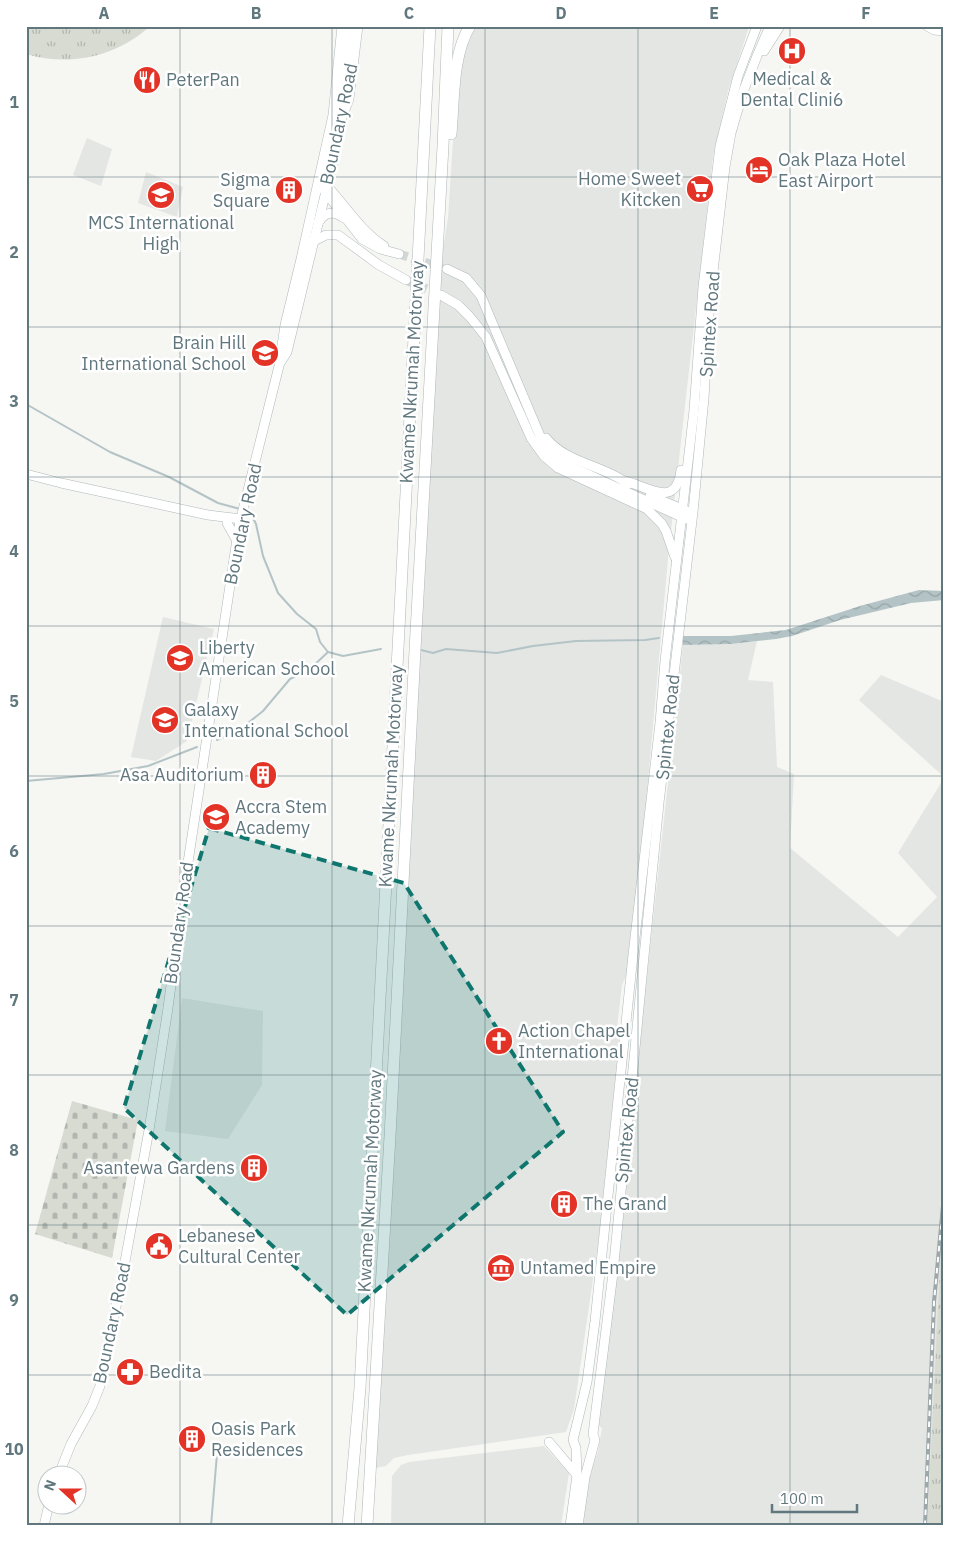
<svg xmlns="http://www.w3.org/2000/svg" width="970" height="1552" font-family="'IBM Plex Sans',sans-serif">
<defs>
<pattern id="grass-tufts" width="24" height="20" patternUnits="userSpaceOnUse" patternTransform="scale(1.25)"><rect width="24" height="20" fill="#d7dbd2"/><path d="M3 7l-1-3M5 7V3M7 7l1-3M15 17l-1-3M17 17v-4M19 17l1-3" fill="none" stroke="#b2b6b0"/></pattern>
<pattern id="cemetery-stones" width="16" height="16" patternUnits="userSpaceOnUse" patternTransform="scale(1.25)"><rect width="16" height="16" fill="#d7dbd2"/><path d="M2 7V4a2 2 0 0 1 4 0v3zM10 15v-3a2 2 0 0 1 4 0v3z" fill="#b2b6b0"/></pattern>
<pattern id="water-waves" width="16" height="10" patternUnits="userSpaceOnUse" patternTransform="scale(1.25)"><rect width="16" height="10" fill="#b4c4c6"/><path d="M0 5q4-4 8 0t8 0" fill="none" stroke="#96a4a6"/></pattern>
</defs>
<rect width="100%" height="100%" fill="#f6f6f3"/>
<g fill="#e4e6e4">
<path d="M474 26H746L748 30 728 91 713 157 669 548 645 814 628 971 622 985 617 1027 619 1042 599 1238 574 1409 566 1432 408 1455 394 1458 386 1466 375 1468 437 285 448 218 457 78 463 43Z"/>
<path d="M87 138 112 149 101 186 73 175Z"/>
<path d="M146 172 183 187 177 217 138 203Z"/>
<path d="M163 617 214 629 187 741 156 761 131 757Z"/>
<path d="M757 641 748 680 773 682 777 767 794 774 790 848 898 937 937 897 898 853 944 778V1208L927 1526H580L591 1471 598 1451 602 1428 598 1425 683 645 731 644Z"/>
<path d="M881 675 944 702V777L859 700Z"/>
<path d="M182 998 263 1011 262 1085 228 1139 165 1131Z"/>
<path d="M544 1446 569 1473 561 1526H391L392 1476 401 1465 409 1462Z"/>
</g>
<g fill="url(#grass-tufts)">
<path d="M26 26H150C117 57 69 67 26 54Z"/>
<path d="M944 1208V1526H927L941 1248Z"/>
</g>
<path fill="url(#cemetery-stones)" d="M72 1101 138 1120 112 1258 35 1234Z"/>
<path fill="url(#water-waves)" d="M919 590 944 591V600L911 603 840 620 792 636 776 639 731 644 683 645V636H731L786 630 860 606Z"/>
<g fill="none" stroke-linecap="round" stroke-linejoin="round">
<g stroke="#b4c4c6" stroke-width="2">
<path d="M26 404 110 452 169 477 218 503 240 509"/>
<path d="M250 512 256 524 263 556 278 593 297 614 316 629 320 642 328 652"/>
<path d="M421 650 433 653 446 649 497 653 533 646 576 641 645 640 659 638"/>
<path d="M217 740 237 732 263 711 290 679 310 669 328 652 343 656 381 649"/>
<path d="M26 781 104 774 148 766 197 747"/>
<path d="M211 1526 218 1442"/>
</g>
<g stroke="#d1d6d6" stroke-width="9" stroke-dasharray="9 4.5" stroke-linecap="butt">
<path d="M399 254 442 268"/>
<path d="M406 280 441 295"/>
</g>
<defs>
<g id="secondary">
<path d="M927 26 934 30 944 31"/>
<path d="M764 51 780 26"/>
<path d="M341 113 350 26"/>
<path d="M329 188C347 208 361 231 384 246"/>
<path d="M323 189 362 239 380 249 399 254"/>
<path d="M318 223C325 212 333 210 344 218"/>
<path d="M312 242 326 235H338L379 265 406 280"/>
<path d="M447 269 466 278 481 296 540 436 553 455 570 466 686 519"/>
<path d="M441 295 458 305 470 317 486 337 531 438 544 456 558 468 647 509 662 524 666 531 675 557"/>
<path d="M280 363 287 352 334 158 340 123 349 99 358 26"/>
<path d="M546 438C567 464 604 465 628 484"/>
<path d="M26 474 61 483 208 515 241 519"/>
<path d="M624 481C648 486 676 510 681 470"/>
<path d="M650 496 687 511"/>
<path d="M227 523 237 541"/>
<path d="M549 1442 577 1475"/>
<path d="M59 1474 71 1444 92 1406 100 1386 124 1267 149 1130 168 1008 182 902 239 526 279 366 285 325 301 259 333 115 342 26"/>
<path d="M44 1526 49 1504"/>
<path d="M570 1526 577 1475 576 1448 573 1440 587 1382 595 1321 633 955 660 723 665 661 694 410 703 287 720 146 738 76 757 26"/>
<path d="M578 1526 585 1477 595 1440 593 1434 613 1273 659 803 693 512 704 398 710 298 725 167 731 133 743 92 757 56 770 26"/>
</g>
<g id="highway">
<path d="M451 134C454 102 452 54 470 26"/>
<path d="M348 1526 360 1388 430 26"/>
<path d="M367 1526 390 1136 415 650 443 146 448 26"/>
</g>
</defs>
<use href="#secondary" stroke="#afb8ba" stroke-width="10"/>
<use href="#highway" stroke="#b0b6b9" stroke-width="12"/>
<use href="#secondary" stroke="#fff" stroke-width="9"/>
<use href="#highway" stroke="#fff" stroke-width="11"/>
<defs>
<path id="rail" d="M925 1526 934 1302 944 1195"/>
</defs>
<use href="#rail" stroke="#9ca7aa" stroke-width="4"/>
<use href="#rail" stroke="#fff" stroke-width="2" stroke-dasharray="5.5" stroke-linecap="butt"/>
</g>
<path fill="#0f766e" fill-opacity="0.2" stroke="#0f766e" stroke-width="4" stroke-dasharray="10 6" stroke-linejoin="round" d="M209 828 404 883 563 1132 347 1315 124 1108Z"/>
<path fill="none" stroke="#61777e" stroke-width="1" stroke-opacity="0.55" d="M180 26V1526M332 26V1526M485 26V1526M638 26V1526M790 26V1526M26 177H944M26 327H944M26 477H944M26 626H944M26 776H944M26 926H944M26 1075H944M26 1225H944M26 1375H944"/>
<defs>
<symbol id="hospital-disc" viewBox="-11 -11 22 22"><circle r="9.5" fill="#e33326" stroke="#fff"/><path d="M-5-5h3v3.5h4V-5h3V5h-3V1.5h-4V5h-3Z" fill="#fff"/></symbol>
<symbol id="restaurant-disc" viewBox="-11 -11 22 22"><circle r="9.5" fill="#e33326" stroke="#fff"/><path d="M-5-6h1v4h1v-4h1v4h1v-4h1v5L-1.5 .5V6h-2V.5L-5-1ZM5-6V6H3V1.5H1.5Q1.5-4 5-6Z" fill="#fff"/></symbol>
<symbol id="hotel-disc" viewBox="-11 -11 22 22"><circle r="9.5" fill="#e33326" stroke="#fff"/><path d="M-6-4.5h1.5V1H6V5H4.5V3h-9V5H-6ZM-4 0a1.8 1.8 0 1 1 3.6 0ZM.5 0V-2.5h3Q6-2.5 6 0Z" fill="#fff"/></symbol>
<symbol id="supermarket-disc" viewBox="-11 -11 22 22"><circle r="9.5" fill="#e33326" stroke="#fff"/><path d="M-6-5.5h2.5l.6 2H6L4.5 2H-2.5L-4.4-4H-6ZM-1.5 3.2a1.3 1.3 0 1 0 .1 0ZM3 3.2a1.3 1.3 0 1 0 .1 0Z" fill="#fff"/></symbol>
<symbol id="building-disc" viewBox="-11 -11 22 22"><circle r="9.5" fill="#e33326" stroke="#fff"/><path d="M-4-6H4V6H1V3H-1V6H-4ZM-2.5-4.3h1.7v1.8h-1.7ZM.8-4.3h1.7v1.8H.8ZM-2.5-1h1.7V.8h-1.7ZM.8-1h1.7V.8H.8Z" fill="#fff"/></symbol>
<symbol id="school-disc" viewBox="-11 -11 22 22"><circle r="9.5" fill="#e33326" stroke="#fff"/><path d="M0-5L7-2L0 1L-7-2ZM-4 1L0 2.5L4 1V4Q0 6-4 4Z" fill="#fff"/></symbol>
<symbol id="church-disc" viewBox="-11 -11 22 22"><circle r="9.5" fill="#e33326" stroke="#fff"/><path d="M-1.2-6h2.4v3.5h3.3v2.4h-3.3V6h-2.4V-.1h-3.3v-2.4h3.3Z" fill="#fff"/></symbol>
<symbol id="civic-disc" viewBox="-11 -11 22 22"><circle r="9.5" fill="#e33326" stroke="#fff"/><path d="M-.6-6.5H3V-4.5H.6V-3L4-1V1h2V6H-6V1h2V-1L-.6-3ZM-1.2 2.5V6h2.4V2.5Z" fill="#fff"/></symbol>
<symbol id="museum-disc" viewBox="-11 -11 22 22"><circle r="9.5" fill="#e33326" stroke="#fff"/><path d="M0-6L6-3V-2H-6V-3ZM-5-1h2V3h-2ZM-1-1h2V3h-2ZM3-1h2V3H3ZM-6 4H6V6H-6Z" fill="#fff"/></symbol>
<symbol id="pharmacy-disc" viewBox="-11 -11 22 22"><circle r="9.5" fill="#e33326" stroke="#fff"/><path d="M-2-6h4v4h4v4h-4v4h-4v-4h-4v-4h4Z" fill="#fff"/></symbol>
</defs>
<g fill-rule="evenodd">
<use href="#hospital-disc" x="776" y="35" width="32" height="32"/>
<use href="#restaurant-disc" x="131" y="64" width="32" height="32"/>
<use href="#hotel-disc" x="743" y="154" width="32" height="32"/>
<use href="#supermarket-disc" x="684" y="173" width="32" height="32"/>
<use href="#building-disc" x="273" y="174" width="32" height="32"/>
<use href="#school-disc" x="145" y="179" width="32" height="32"/>
<use href="#school-disc" x="249" y="337" width="32" height="32"/>
<use href="#school-disc" x="164" y="642" width="32" height="32"/>
<use href="#school-disc" x="149" y="704" width="32" height="32"/>
<use href="#building-disc" x="247" y="759" width="32" height="32"/>
<use href="#school-disc" x="200" y="801" width="32" height="32"/>
<use href="#church-disc" x="483" y="1025" width="32" height="32"/>
<use href="#building-disc" x="238" y="1152" width="32" height="32"/>
<use href="#building-disc" x="548" y="1188" width="32" height="32"/>
<use href="#civic-disc" x="143" y="1230" width="32" height="32"/>
<use href="#museum-disc" x="485" y="1252" width="32" height="32"/>
<use href="#pharmacy-disc" x="114" y="1356" width="32" height="32"/>
<use href="#building-disc" x="176" y="1423" width="32" height="32"/>
</g>
<g text-anchor="middle" stroke-width="5" stroke-linejoin="round" paint-order="stroke">
<g font-size="18" fill="#61777e" stroke="#fff" text-anchor="start">
<text x="792" y="85" text-anchor="middle">Medical &amp;<tspan x="792" dy="21">Dental Clini6</tspan></text>
<text x="166" y="86">PeterPan</text>
<text x="778" y="166">Oak Plaza Hotel<tspan x="778" dy="21">East Airport</tspan></text>
<text x="681" y="185" text-anchor="end">Home Sweet<tspan x="681" dy="21">Kitcken</tspan></text>
<text x="270" y="186" text-anchor="end">Sigma<tspan x="270" dy="21">Square</tspan></text>
<text x="161" y="229" text-anchor="middle">MCS International<tspan x="161" dy="21">High</tspan></text>
<text x="246" y="349" text-anchor="end">Brain Hill<tspan x="246" dy="21">International School</tspan></text>
<text x="199" y="654">Liberty<tspan x="199" dy="21">American School</tspan></text>
<text x="184" y="716">Galaxy<tspan x="184" dy="21">International School</tspan></text>
<text x="244" y="781" text-anchor="end">Asa Auditorium</text>
<text x="235" y="813">Accra Stem<tspan x="235" dy="21">Academy</tspan></text>
<text x="518" y="1037">Action Chapel<tspan x="518" dy="21">International</tspan></text>
<text x="235" y="1174" text-anchor="end">Asantewa Gardens</text>
<text x="583" y="1210">The Grand</text>
<text x="178" y="1242">Lebanese<tspan x="178" dy="21">Cultural Center</tspan></text>
<text x="520" y="1274">Untamed Empire</text>
<text x="149" y="1378">Bedita</text>
<text x="211" y="1435">Oasis Park<tspan x="211" dy="21">Residences</tspan></text>
</g>
<g font-size="18" fill="#61777e" stroke="#fff">
<text transform="translate(339 124) rotate(-78)" y="6">Boundary Road</text>
<text transform="translate(710 324) rotate(-86)" y="6">Spintex Road</text>
<text transform="translate(412 372) rotate(-87)" y="6">Kwame Nkrumah Motorway</text>
<text transform="translate(243 524) rotate(-78)" y="6">Boundary Road</text>
<text transform="translate(668 727) rotate(-84)" y="6">Spintex Road</text>
<text transform="translate(391 776) rotate(-87)" y="6">Kwame Nkrumah Motorway</text>
<text transform="translate(179 923) rotate(-82)" y="6">Boundary Road</text>
<text transform="translate(627 1130) rotate(-84)" y="6">Spintex Road</text>
<text transform="translate(370 1181) rotate(-87)" y="6">Kwame Nkrumah Motorway</text>
<text transform="translate(112 1323) rotate(-78)" y="6">Boundary Road</text>
</g>
</g>
<rect width="970" height="1552" fill="none" stroke="#ffffff" stroke-width="55"/>
<g transform="translate(62 1490) rotate(291)"><circle r="24" fill="#ffffff" stroke="#c0c9cb"/>
<path d="M0-4L9 19L0 12L-9 19Z" fill="#e33326"/>
<text y="-8" font-size="14" font-weight="bold" text-anchor="middle" fill="#61777e">N</text>
</g>
<path d="M772 1504v8h85v-8" fill="none" stroke="#61777e" stroke-width="2.5"/>
<text x="780" y="1504" font-size="15" fill="#61777e" stroke="#ffffff" stroke-width="4" paint-order="stroke">100 m</text>
<rect x="28" y="28" width="914" height="1496" fill="none" stroke="#61777e" stroke-width="2"/>
<g font-size="16" text-anchor="middle" font-weight="bold" fill="#61777e">
<text x="104" y="19">A</text>
<text x="256" y="19">B</text>
<text x="409" y="19">C</text>
<text x="561" y="19">D</text>
<text x="714" y="19">E</text>
<text x="866" y="19">F</text>
<text x="14" y="108">1</text>
<text x="14" y="258">2</text>
<text x="14" y="407">3</text>
<text x="14" y="557">4</text>
<text x="14" y="707">5</text>
<text x="14" y="857">6</text>
<text x="14" y="1006">7</text>
<text x="14" y="1156">8</text>
<text x="14" y="1306">9</text>
<text x="14" y="1455">10</text>
</g>
</svg>
